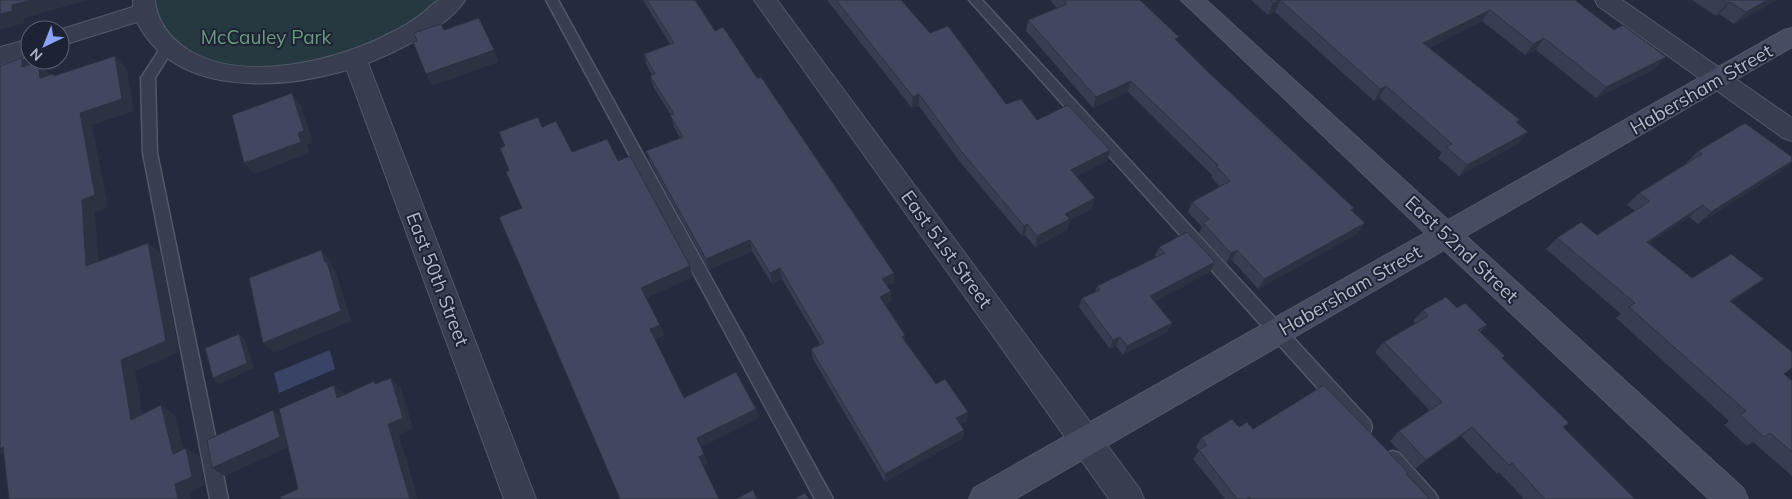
<svg xmlns="http://www.w3.org/2000/svg" width="1792" height="499" font-family="Mulish,sans-serif">
<rect width="100%" height="100%" fill="#242b3f"/>
<path fill="#263940" d="M144 0H454L390 45 262 76 178 56Z"/>
<path fill="#384366" d="M330 350 335 369 279 393 274 373Z"/>
<g fill="none" stroke-linecap="round" stroke-linejoin="round">
<defs>
<g id="lane">
<path d="M546 0H558L833 499H815Z"/>
<path d="M969 0H982L1370 421 1372 427 1370 433 1364 435 1358 433Z"/>
<path d="M168 42 174 47 155 78 157 153 228 499H210L143 153 141 78 163 44Z"/>
<path d="M1393 451 1399 453 1435 493 1438 499H1417L1387 465 1384 459 1387 453Z"/>
</g>
<g id="street">
<path d="M133 0H155C157 23 171 39 190 51 243 83 338 61 388 34 401 28 413 21 424 12 428 9 434 2 439 0 445 0 458 0 465 0 450 26 396 52 368 63L536 499H504L347 70C279 90 175 97 137 22L60 46 59 30 133 7Z"/>
<path d="M754 0H777L1139 488 1144 499H1109Z"/>
<path d="M1595 0H1622L1792 118V141L1783 138 1598 6Z"/>
<path d="M30 39V56L0 65V47Z"/>
</g>
<path id="secondary" d="M1181 0H1206L1448 220 1784 30 1792 28V47L1466 236 1743 488 1748 499H1709L1444 250 1015 499H969L974 488 1425 233Z"/>
</defs>
<use href="#lane" stroke="#535969" stroke-width="3"/>
<use href="#street" stroke="#535969" stroke-width="2"/>
<use href="#secondary" stroke="#535969" stroke-width="2"/>
<use href="#lane" fill="#383e4f" fill-rule="evenodd"/>
<use href="#street" fill="#383e4f" fill-rule="evenodd"/>
<use href="#secondary" fill="#464c62" fill-rule="evenodd"/>
</g>
<g fill="#373d52">
<path d="M643 0H695L715 31 894 283 887 286 891 302 885 304 905 342 936 384 967 421 961 424 964 430 963 438 885 482 813 359 811 349 820 344 782 279 772 284 752 251 709 270 650 162 646 151 680 138 674 127 671 115 654 88 650 76 652 75 647 66 644 54 670 44Z"/>
<path d="M827 0H901L930 33 1006 104 1037 120 1110 150 1107 161 1076 176 1092 209 1070 220 1067 230 1035 247 1025 235 1022 236 960 162 919 106 912 108Z"/>
<path d="M1050 0H1140L1178 42 1206 70 1354 208 1352 211 1357 234 1258 289 1232 260 1226 263 1199 233 1202 227 1188 212 1192 202 1220 187 1211 177 1212 175 1128 92 1093 108 1026 31 1028 20 1057 8Z"/>
<path d="M1251 0H1575L1655 69 1596 98 1536 50 1525 55 1482 21 1429 48 1520 120 1517 123 1519 143 1459 176 1438 158 1442 153 1379 98 1374 101 1275 12 1268 15Z"/>
<path d="M1692 0H1777L1734 24 1719 14 1716 16Z"/>
<path d="M1698 151 1792 157V162L1780 172 1698 224 1689 217 1649 243 1692 278 1748 291 1731 302 1784 374 1792 381V476L1753 442 1747 446 1724 425 1729 421 1616 318 1621 314 1546 249 1557 238 1597 235 1635 211 1627 205 1639 193 1686 164H1685Z"/>
<path d="M1159 247 1210 272 1154 301 1172 323 1167 332 1123 355 1116 346 1110 349 1079 307 1082 298 1095 292 1097 286 1156 257 1155 256Z"/>
<path d="M1457 308 1487 325 1480 332 1505 356 1502 359 1563 427 1635 499H1524L1499 472 1497 474 1461 436 1415 469 1390 441 1399 431 1430 411 1375 352 1384 342 1415 323 1413 321 1423 310Z"/>
<path d="M1239 427 1253 429 1406 474 1430 499H1225L1193 459 1199 451 1196 447 1201 438Z"/>
</g>
<g fill="#2d3242">
<path d="M32 0H89L24 18V23L0 30V14L12 5Z"/>
<path d="M1280 0 1275 12 1268 15 1273 3Z"/>
<path d="M1767 0H1777L1734 24 1746 12Z"/>
<path d="M1730 2 1719 14 1716 16 1727 3Z"/>
<path d="M1490 10 1482 21 1416 55 1423 43Z"/>
<path d="M1544 38 1536 50 1525 55 1533 44Z"/>
<path d="M494 50 499 62 432 86 426 74Z"/>
<path d="M115 56 127 69 134 111 92 125 108 207 95 212 100 278 86 266 82 200 80 113Z"/>
<path d="M1666 57 1655 69 1596 98 1606 87Z"/>
<path d="M22 58 35 71 22 67Z"/>
<path d="M38 62 51 75 40 78Z"/>
<path d="M1131 81 1128 92 1093 108 1096 97Z"/>
<path d="M1386 86 1379 98 1374 101 1380 89Z"/>
<path d="M292 93 301 105 313 143 307 145 310 153 254 174 244 163 298 133Z"/>
<path d="M919 94V106L912 108 913 97Z"/>
<path d="M1528 132 1519 143 1459 176 1467 165Z"/>
<path d="M1110 150 1107 161 1068 181 1071 170Z"/>
<path d="M1792 161 1780 172 1698 224 1711 212Z"/>
<path d="M1095 198 1092 209 1070 220 1067 230 1035 247 1037 236 1065 214Z"/>
<path d="M1703 205 1689 217 1634 253 1647 242Z"/>
<path d="M1365 223 1357 234 1258 289 1264 279Z"/>
<path d="M1027 224 1025 235 1022 236 1024 226Z"/>
<path d="M750 240 752 251 709 270 706 259Z"/>
<path d="M148 243 161 254 179 352 135 371 145 429 131 420 121 360Z"/>
<path d="M321 250 331 261 333 269 336 272 351 321 274 353 263 343 325 262Z"/>
<path d="M1237 250 1232 260 1226 263 1231 253Z"/>
<path d="M1215 262 1210 272 1147 306 1150 296Z"/>
<path d="M690 266 693 277 645 299 641 288Z"/>
<path d="M780 268 782 279 772 284 770 273Z"/>
<path d="M894 273V283L882 289V279Z"/>
<path d="M1764 279 1748 291 1715 312 1730 301Z"/>
<path d="M891 291V302L880 307V297Z"/>
<path d="M1172 323 1167 332 1123 355 1127 346Z"/>
<path d="M660 325 664 335 655 340 650 329Z"/>
<path d="M239 334 245 339 254 368 219 384 213 378Z"/>
<path d="M905 335V345L902 337Z"/>
<path d="M1120 337 1116 346 1110 349 1113 340Z"/>
<path d="M391 378 401 388 413 428 399 435 418 499H410L388 424Z"/>
<path d="M334 385 346 395 337 398Z"/>
<path d="M161 405 175 415 187 463 173 454Z"/>
<path d="M756 409 759 418 701 447 697 438Z"/>
<path d="M273 410 285 420 291 446 225 476 212 468Z"/>
<path d="M968 412 967 421 955 427 956 418Z"/>
<path d="M1472 427 1461 436 1415 469 1426 460Z"/>
<path d="M964 430 963 438 885 482V474Z"/>
<path d="M3 447 13 460 0 453V449Z"/>
<path d="M186 448 200 457 205 485 190 493 191 499H178L175 484Z"/>
<path d="M704 454 708 463 703 466 699 457Z"/>
</g>
<g fill="#40475f" stroke="#2d3242">
<path d="M0 0H32L12 5V11L0 14Z"/>
<path d="M647 0H695L715 31 723 27 757 78 761 77 894 273 882 279 891 291 880 297 905 335 902 337 936 384 945 379 968 412 956 418 964 430 885 474 811 349 824 343 780 268 770 273 750 240 706 259 646 151 683 137 670 115 674 114 650 76 655 74 644 54 674 43Z"/>
<path d="M836 0H901L930 33 948 26 1006 104 1021 99 1037 120 1068 105 1110 150 1071 170 1095 198 1065 214 1070 219 1037 236 1027 224 1024 226 961 151 919 94 913 97Z"/>
<path d="M1063 0H1140L1179 37 1175 39 1206 70 1354 208 1351 210 1365 223 1264 279 1237 250 1231 253 1203 223 1209 219 1192 202 1230 181 1216 166 1218 165 1131 81 1096 97 1028 20 1067 4Z"/>
<path d="M1270 0H1575L1614 30 1623 25 1666 57 1606 87 1544 38 1533 44 1490 10 1423 43 1520 120 1516 122 1528 132 1467 165 1446 147 1452 144 1386 86 1380 89 1280 0 1273 3Z"/>
<path d="M1722 0H1767L1746 12 1730 2 1727 3Z"/>
<path d="M479 18 494 50 426 74 413 42 417 41 414 33 441 24 444 30Z"/>
<path d="M115 56 122 99 80 113 95 195 82 200 86 266 148 243 166 341 121 360 131 420 161 405 173 454 186 448 192 477 175 484 178 499H9L3 447 0 449V66L22 58V67L38 62 40 78 53 74 54 76Z"/>
<path d="M292 93 304 131 298 133 301 142 244 163 232 115Z"/>
<path d="M538 117 542 127 556 121 572 152 607 139 618 161 630 156 690 266 641 288 660 325 650 329 684 398 736 372 756 409 697 438 704 454 699 457 719 499H620L499 217 522 208 506 172 509 170 500 148 505 146 499 132Z"/>
<path d="M1745 123 1792 157V161L1711 212 1703 205 1647 242 1692 278 1731 254 1764 279 1730 301 1792 352V368L1784 374 1792 381V452L1770 433 1764 437 1740 415 1746 411 1629 307 1635 303 1557 238 1581 222 1597 235 1650 201 1639 193 1702 154 1698 151Z"/>
<path d="M1187 232 1215 262 1150 296 1172 323 1127 346 1120 337 1113 340 1082 298 1100 290 1097 286 1165 253 1159 247Z"/>
<path d="M321 250 325 262H327L341 311 263 343 249 278Z"/>
<path d="M1446 297 1457 308 1465 303 1487 325 1478 330 1505 356 1502 358 1569 423 1563 427 1635 499H1545L1512 463 1509 465 1472 427 1426 460 1399 431 1442 402 1384 342 1428 316 1423 310Z"/>
<path d="M239 334 247 363 213 378 205 348Z"/>
<path d="M391 378 403 418 388 424 410 499H281L280 497 298 489 279 409 334 385 337 398 374 381 375 384Z"/>
<path d="M1324 385 1381 444 1408 473 1406 474 1430 499H1251L1249 497 1246 499H1237L1199 450 1207 445 1201 438 1232 419 1239 427 1247 422 1253 429Z"/>
<path d="M273 410 280 437 212 468 207 440Z"/>
<path d="M753 490 757 499H736Z"/>
<path d="M805 493 809 499H794Z"/>
</g>
<g text-anchor="middle" stroke-width="4" stroke-linejoin="round" paint-order="stroke">
<g font-size="19" fill="#6b9b7e" stroke="#1d2334">
<text x="266" y="44">McCauley Park</text>
</g>
<g font-size="19" fill="#b4b9c9" stroke="#1d2334">
<text transform="translate(1701 89) rotate(-30)" y="7">Habersham Street</text>
<text transform="translate(947 249) rotate(54)" y="7">East 51st Street</text>
<text transform="translate(1462 249) rotate(43)" y="7">East 52nd Street</text>
<text transform="translate(438 279) rotate(69)" y="7">East 50th Street</text>
<text transform="translate(1350 290) rotate(-30)" y="7">Habersham Street</text>
</g>
</g>
<g transform="translate(45 45) rotate(223)"><circle r="24" fill="#1d2334" stroke="#595f70"/>
<path d="M0-4L9 19L0 12L-9 19Z" fill="#8aa3f9"/>
<text y="-8" font-size="14" font-weight="bold" text-anchor="middle" fill="#b4b9c9">N</text>
</g>
</svg>
